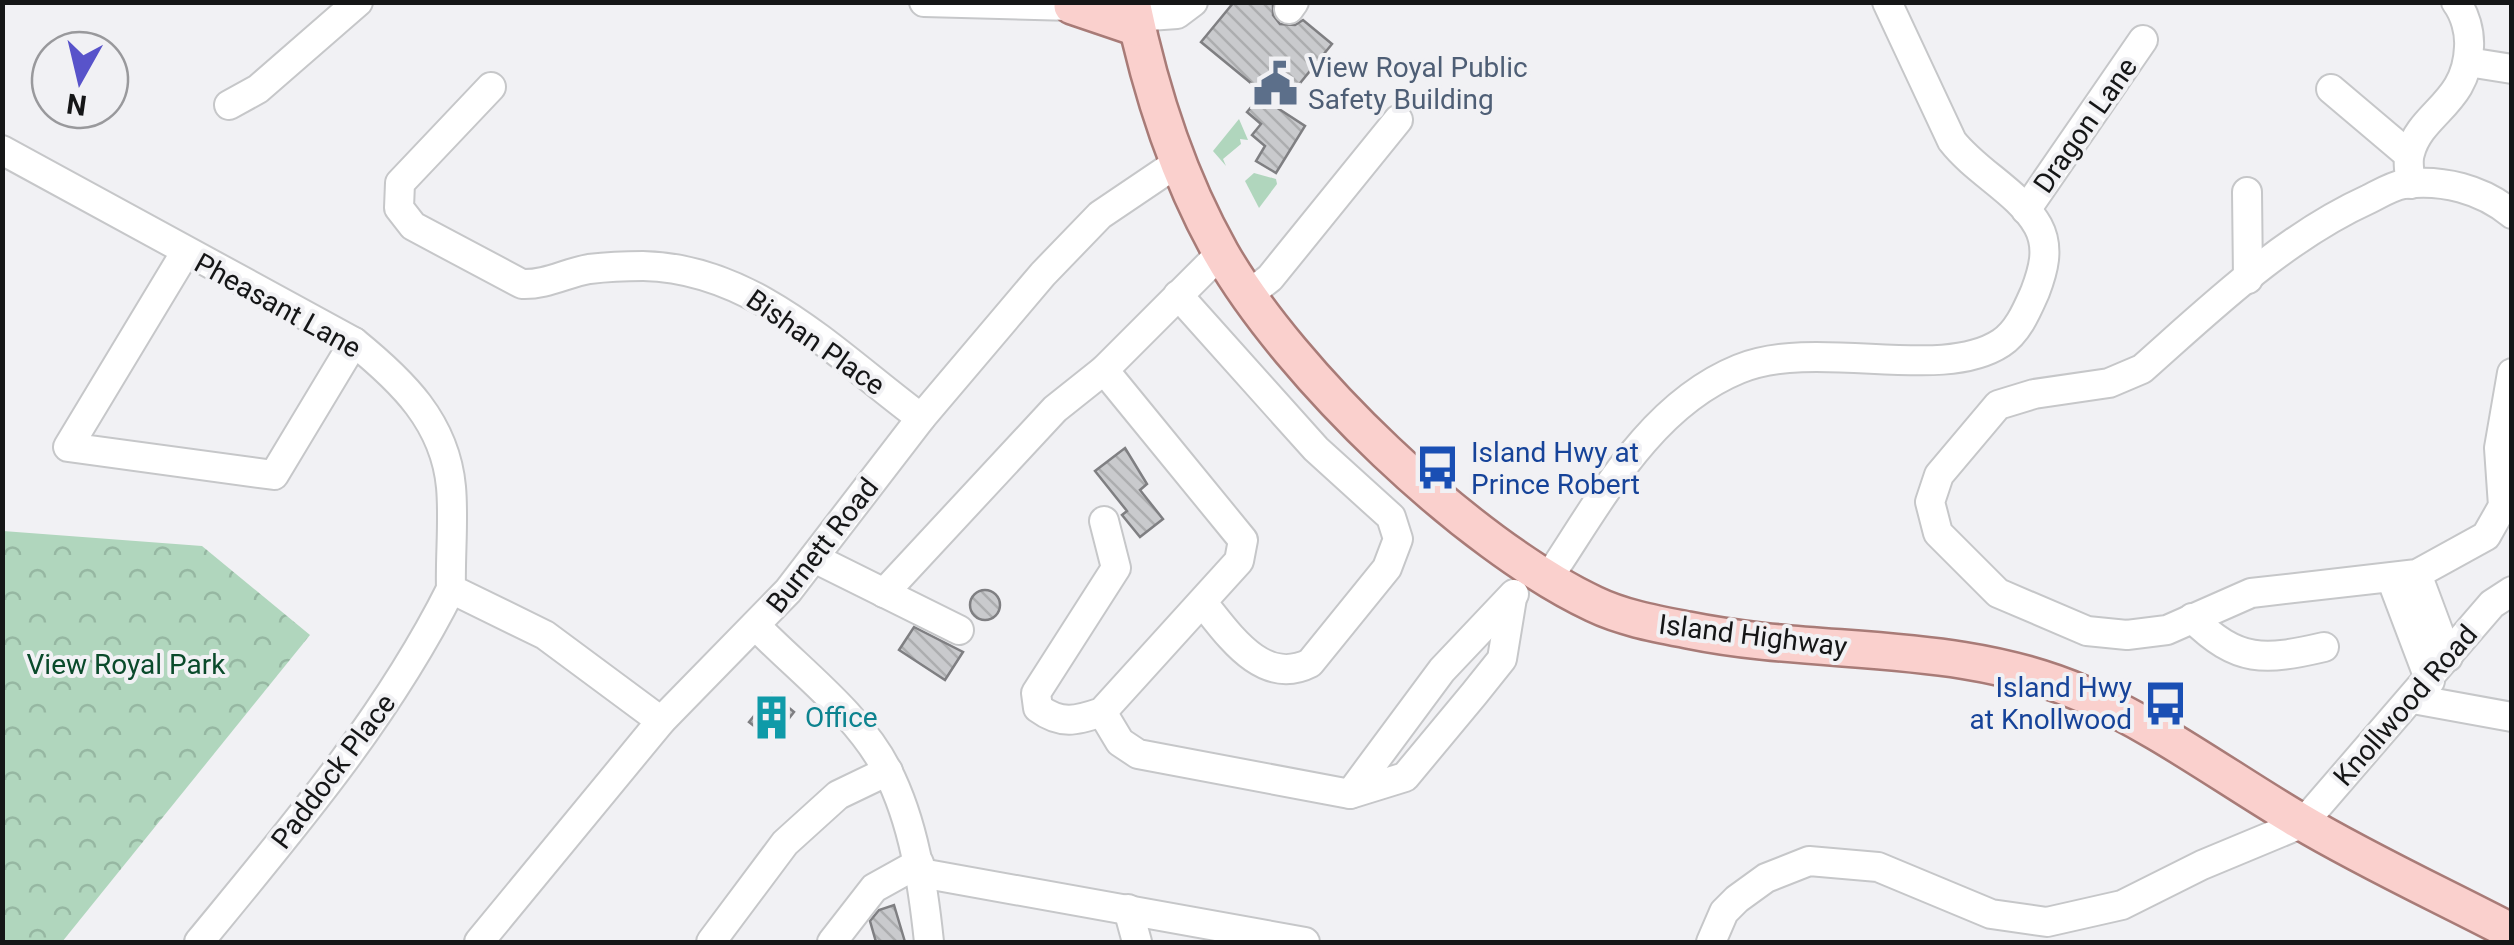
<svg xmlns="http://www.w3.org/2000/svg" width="2514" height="945" font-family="Roboto,sans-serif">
<defs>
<pattern id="park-crowns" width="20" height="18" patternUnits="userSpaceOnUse" patternTransform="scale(2.5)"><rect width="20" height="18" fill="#b0d6bd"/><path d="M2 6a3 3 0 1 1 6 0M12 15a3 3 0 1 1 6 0" fill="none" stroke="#96b7a2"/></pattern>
<pattern id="building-back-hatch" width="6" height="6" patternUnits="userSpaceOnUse" patternTransform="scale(2.5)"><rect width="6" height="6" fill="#c9cacd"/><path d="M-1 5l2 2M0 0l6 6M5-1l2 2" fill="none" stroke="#acadaf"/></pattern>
</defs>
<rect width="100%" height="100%" fill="#f1f1f4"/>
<path fill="url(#park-crowns)" d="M3 531 202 546 310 635 62 942H3Z"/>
<g fill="#b0d6bd">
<path d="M1239 119 1248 140 1240 139 1241 144 1223 159 1226 166 1213 151Z"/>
<path d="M1254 173 1276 179 1277 184 1259 208 1245 181Z"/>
</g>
<g fill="url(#building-back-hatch)" stroke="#7f7f82" stroke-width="2.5">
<path d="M1234 2H1273V15L1280 24 1295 25 1303 20 1332 44 1279 109 1305 126 1276 173 1256 161 1265 146 1252 135 1261 124 1247 112 1263 93 1201 42Z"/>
<path d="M1125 448 1147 484 1140 490 1163 519 1140 537 1122 515 1127 511 1095 471Z"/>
<circle cx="985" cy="605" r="15"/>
<path d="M914 627 963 652 945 680 899 650Z"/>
<path d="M772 694 794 712 772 740 749 722Z"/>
<path d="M894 905 905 942H876L870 921 879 910Z"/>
</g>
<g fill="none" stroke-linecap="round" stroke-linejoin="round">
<defs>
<g id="minor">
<path d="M924 2 1072 6"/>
<path d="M1289 9 1294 2"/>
<path d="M1135 17 1177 14 1193 2"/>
<path d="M2468 62 2512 69"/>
<path d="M491 87 400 183 399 208 413 226 522 284C546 285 566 273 589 269 606 267 626 266 643 266 755 268 836 355 921 418"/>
<path d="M2331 89 2409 155"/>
<path d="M229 105 258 89 358 2"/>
<path d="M2 150 354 342C402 381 445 422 451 487 454 520 450 556 451 589L545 635 661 721"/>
<path d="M2411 184C2410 175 2407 162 2410 153 2421 112 2467 104 2469 47 2470 32 2465 14 2456 2"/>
<path d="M2247 192 2248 279"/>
<path d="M2026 210 2143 40"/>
<path d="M2512 214C2482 189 2442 179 2404 184 2392 186 2379 194 2369 199 2283 238 2212 307 2142 369L2109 383 2034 394 1998 405 1939 475 1930 502 1938 533 1998 593 2087 631 2127 635 2167 630 2251 593 2417 574 2486 536 2503 506 2499 448 2512 373"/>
<path d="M185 253 68 447 274 475 354 342"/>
<path d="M1178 295 1316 449 1391 517 1398 539 1387 568 1310 663C1263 687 1229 635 1203 603"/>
<path d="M1248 295 1270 278 1398 120"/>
<path d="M1104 370 1243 540 1239 561 1102 712C1076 721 1061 725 1038 708L1036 693 1116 568 1104 521"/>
<path d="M814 558 959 630"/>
<path d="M2417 574 2448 657"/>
<path d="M2391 578 2430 681"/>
<path d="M1547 580C1599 503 1648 406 1739 369 1818 337 1940 383 2001 343 2018 332 2027 310 2035 292 2043 271 2050 248 2038 226 2019 192 1977 173 1952 141L1887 2"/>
<path d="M884 593 1055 409 1104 370 1221 253"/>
<path d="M2192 618C2238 663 2264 661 2324 647"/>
<path d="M757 627C800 671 859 715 887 770 914 823 923 885 929 942"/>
<path d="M2413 699 2512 717"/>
<path d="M1102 712 1120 742 1138 754 1350 794 1405 777 1474 694 1502 659 1512 598"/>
<path d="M1350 794 1442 670 1514 594"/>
<path d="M921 873 1305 942"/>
<path d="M1128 909 1137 942"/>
<path d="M199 942C291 830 386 719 451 589"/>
<path d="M479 942 661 721 788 591 921 418 1043 274 1100 215 1177 163"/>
<path d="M711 942 785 843 838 795 888 771"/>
<path d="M832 942 874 888 919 863"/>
<path d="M1711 942 1724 912 1737 899 1766 878 1809 861 1878 867 1991 914 2047 922 2122 905 2202 865 2303 823 2492 604 2512 591"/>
</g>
<g id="major">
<path d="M1132 2C1150 90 1177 175 1221 253 1290 374 1468 545 1594 604 1623 618 1657 624 1688 630 1819 657 1958 639 2083 694 2155 725 2230 780 2298 820 2367 861 2441 895 2512 932"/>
<path d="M1072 6 1137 28"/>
</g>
</defs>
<use href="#minor" stroke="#c6c7c9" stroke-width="32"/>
<use href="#major" stroke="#a87b77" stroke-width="40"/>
<use href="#minor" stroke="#fff" stroke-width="28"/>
<use href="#major" stroke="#fad0cd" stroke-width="35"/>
</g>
<defs>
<symbol id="civic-bare" viewBox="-9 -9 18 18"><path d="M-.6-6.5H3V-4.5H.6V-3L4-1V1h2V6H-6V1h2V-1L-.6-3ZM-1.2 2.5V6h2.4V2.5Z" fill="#5c6f8a" stroke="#f1f1f4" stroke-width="2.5" paint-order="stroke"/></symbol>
<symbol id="bus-bare" viewBox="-9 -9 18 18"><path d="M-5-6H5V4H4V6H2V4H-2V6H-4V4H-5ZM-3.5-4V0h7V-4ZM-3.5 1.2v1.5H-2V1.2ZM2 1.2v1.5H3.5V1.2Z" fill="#1a4fb4" stroke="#f1f1f4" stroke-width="2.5" paint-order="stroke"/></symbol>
<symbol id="building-bare" viewBox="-9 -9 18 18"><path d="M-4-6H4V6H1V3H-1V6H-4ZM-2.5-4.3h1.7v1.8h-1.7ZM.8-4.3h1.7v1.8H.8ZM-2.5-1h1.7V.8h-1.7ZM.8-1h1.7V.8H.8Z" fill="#0f9aa8" stroke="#f1f1f4" stroke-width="2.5" paint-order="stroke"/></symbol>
</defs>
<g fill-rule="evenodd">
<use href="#civic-bare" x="1244" y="52" width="63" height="63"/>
<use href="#bus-bare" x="1406" y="436" width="63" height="63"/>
<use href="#bus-bare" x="2134" y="672" width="63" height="63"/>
<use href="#building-bare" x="740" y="686" width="63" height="63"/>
</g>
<g text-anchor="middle" stroke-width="8" stroke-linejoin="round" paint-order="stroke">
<g font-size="28" fill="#4e5e75" stroke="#f1f1f4" text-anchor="start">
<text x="1308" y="77">View Royal Public<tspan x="1308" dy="32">Safety Building</tspan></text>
</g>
<g font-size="28" fill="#151617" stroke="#f1f1f4">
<text transform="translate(2085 125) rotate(-55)" y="10">Dragon Lane</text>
<text transform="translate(278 305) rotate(29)" y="10">Pheasant Lane</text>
<text transform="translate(816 342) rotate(35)" y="10">Bishan Place</text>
<text transform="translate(822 545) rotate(-52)" y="10">Burnett Road</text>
<text transform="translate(1753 635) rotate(7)" y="10">Island Highway</text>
<text transform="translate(2405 705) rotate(-49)" y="10">Knollwood Road</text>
<text transform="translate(333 771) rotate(-53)" y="10">Paddock Place</text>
</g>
<g font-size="28" fill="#164399" stroke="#f1f1f4" text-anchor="start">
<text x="1471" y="462">Island Hwy at<tspan x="1471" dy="32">Prince Robert</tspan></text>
<text x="2132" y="697" text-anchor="end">Island Hwy<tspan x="2132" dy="32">at Knollwood</tspan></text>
</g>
<g font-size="28" fill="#0a4a2b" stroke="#f1f1f4">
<text x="126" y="674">View Royal Park</text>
</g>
<g font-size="28" fill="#0d838f" stroke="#f1f1f4" text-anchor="start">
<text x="805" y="727">Office</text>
</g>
</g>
<rect width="2514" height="945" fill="none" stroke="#151617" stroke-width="10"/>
<g transform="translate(80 80) rotate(188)"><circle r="48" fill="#f1f1f4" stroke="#99999c" stroke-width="2.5"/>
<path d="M0-8L18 38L0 25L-18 38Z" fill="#5853ca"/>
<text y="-15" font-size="28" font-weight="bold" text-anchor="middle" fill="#151617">N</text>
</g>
</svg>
